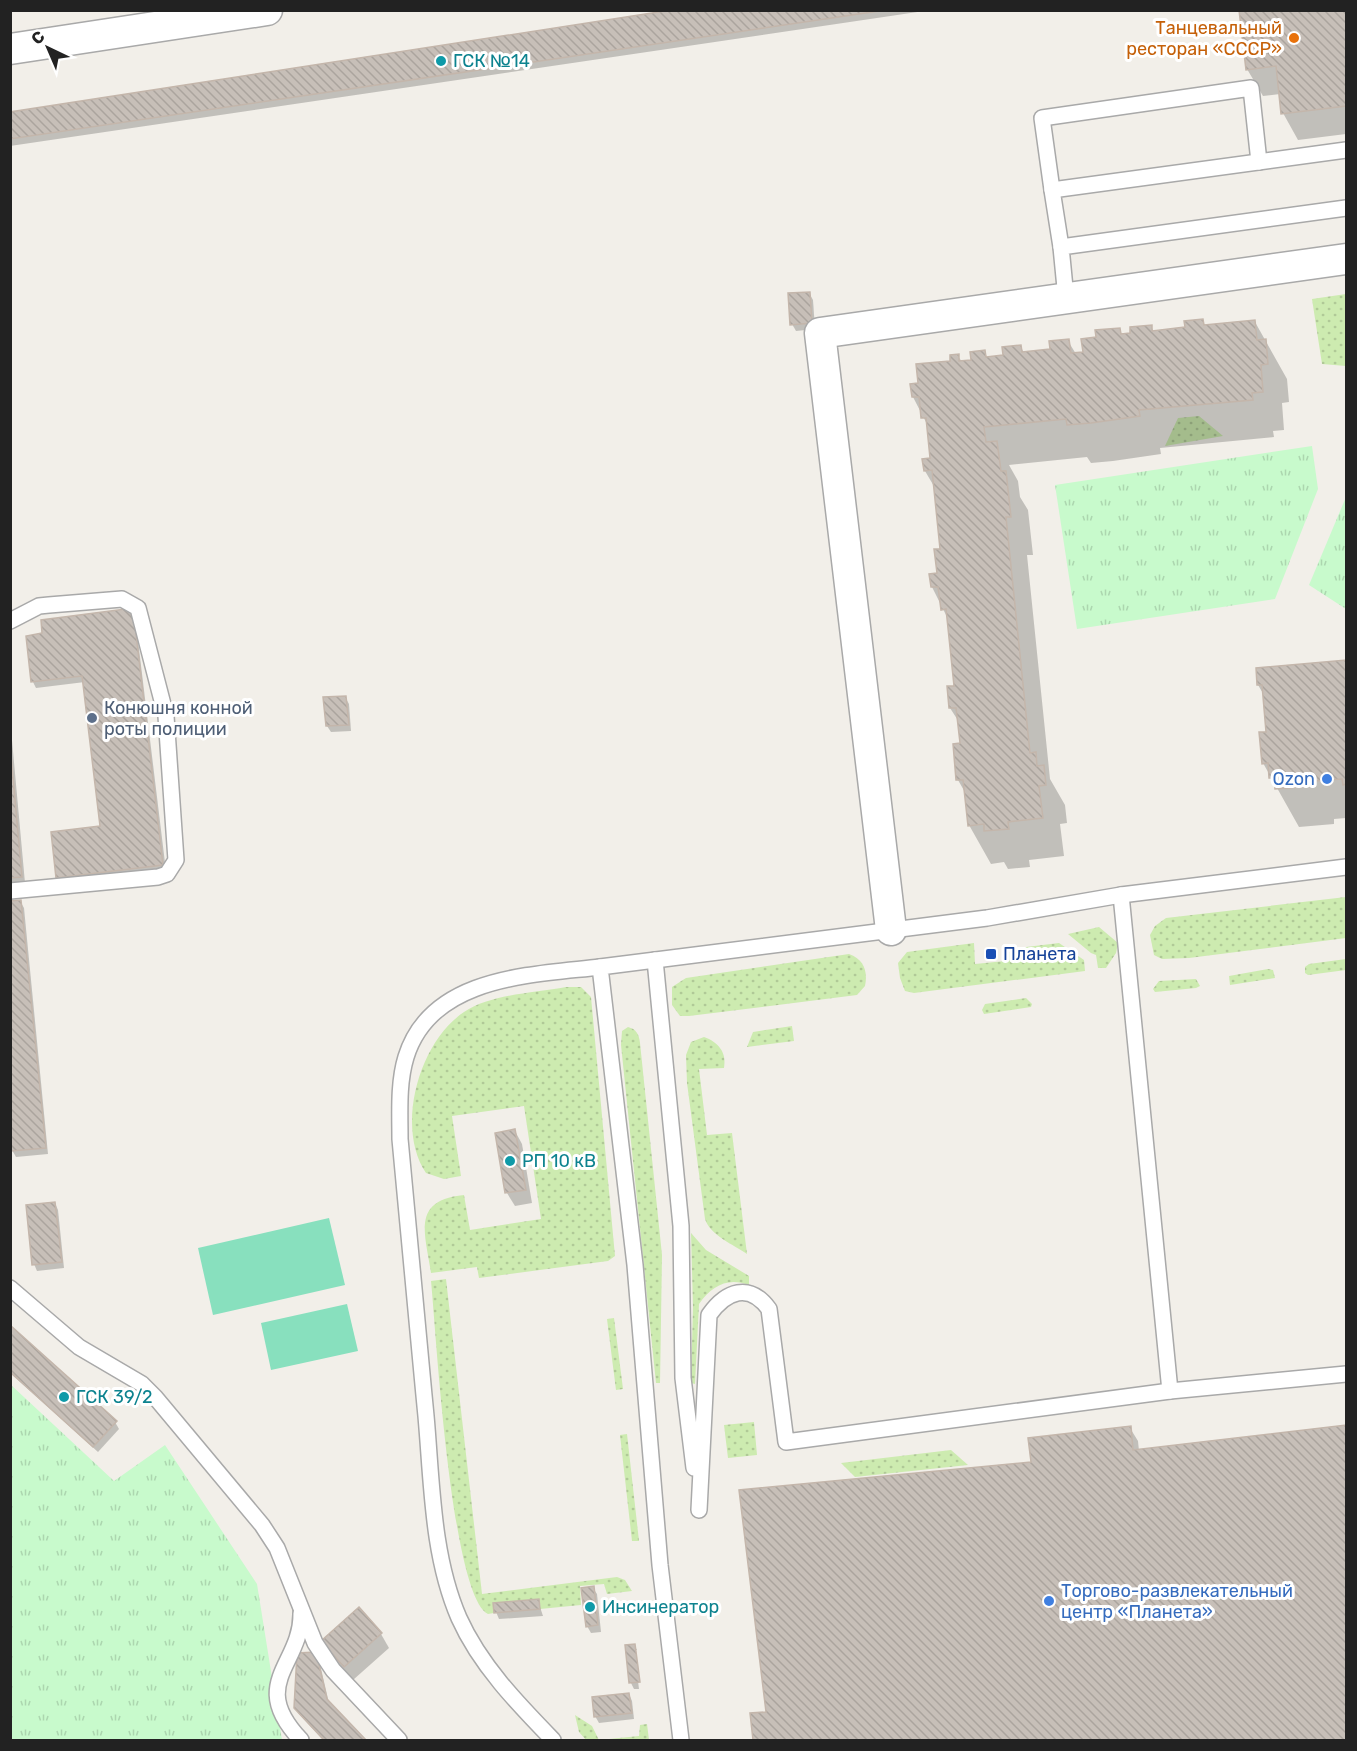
<svg xmlns="http://www.w3.org/2000/svg" width="1357" height="1751" font-family="Rubik,sans-serif">
<defs>
<pattern id="grass-dots" width="8" height="8" patternUnits="userSpaceOnUse" patternTransform="scale(1.5)"><rect width="8" height="8" fill="#cdebb0"/><path d="M2 2h.1M6 6h.1" fill="none" stroke="#b0c997" stroke-width="1.8" stroke-linecap="round"/></pattern>
<pattern id="park-tufts" width="24" height="20" patternUnits="userSpaceOnUse" patternTransform="scale(1.5)"><rect width="24" height="20" fill="#c8facc"/><path d="M3 7l-1-3M5 7V3M7 7l1-3M15 17l-1-3M17 17v-4M19 17l1-3" fill="none" stroke="#acd6af"/></pattern>
<pattern id="building-back-hatch" width="6" height="6" patternUnits="userSpaceOnUse" patternTransform="scale(1.5)"><rect width="6" height="6" fill="#c7bfb8"/><path d="M-1 5l2 2M0 0l6 6M5-1l2 2" fill="none" stroke="#aba49e"/></pattern>
</defs>
<rect width="100%" height="100%" fill="#f2efe9"/>
<g fill="url(#grass-dots)">
<path d="M1346 294V366L1322 364 1312 299Z"/>
<path d="M1199 416 1223 436 1165 446 1178 418Z"/>
<path d="M1346 897V938L1189 958 1162 959 1154 955 1150 935 1155 926 1166 918Z"/>
<path d="M1099 927 1118 943 1116 953 1106 968H1098L1096 955 1091 953 1068 934Z"/>
<path d="M974 943 975 964 1005 961 1009 949 1059 943 1084 960 1085 971 914 993 905 991 900 978 898 963 907 952Z"/>
<path d="M849 954C864 959 868 972 865 986L857 995 689 1016H680L672 1005V987L686 978Z"/>
<path d="M1346 959V970L1308 975 1305 973V967L1309 964Z"/>
<path d="M1268 969 1273 970 1275 978 1230 985 1229 976Z"/>
<path d="M1196 979 1200 986 1196 988 1155 992 1153 989 1159 981Z"/>
<path d="M566 987H581L591 997 615 1256 608 1261 479 1278 477 1267 431 1273C425 1233 411 1200 464 1195L470 1230 541 1219 524 1106 452 1116 461 1176 444 1179 426 1173C395 1127 419 1042 464 1012 491 994 534 993 566 987Z"/>
<path d="M1026 998 1032 1004 1031 1007 984 1014 982 1010 985 1004Z"/>
<path d="M792 1026 794 1041 747 1047 753 1032Z"/>
<path d="M628 1027C636 1029 639 1034 640 1043L662 1255 660 1383H656L621 1045 622 1031Z"/>
<path d="M704 1037C718 1042 727 1052 724 1068L699 1069 707 1135 732 1133 747 1254C734 1245 710 1235 705 1219L687 1083 686 1055 691 1042Z"/>
<path d="M691 1233 706 1250 749 1276V1285C727 1277 712 1286 699 1304L695 1384 691 1383 693 1307Z"/>
<path d="M446 1279 482 1594 617 1577 625 1580 632 1591 607 1594 604 1584 580 1586 581 1605 540 1609 539 1599 494 1603V1613L488 1614C451 1596 436 1331 431 1281Z"/>
<path d="M614 1318 623 1389 616 1390 607 1319Z"/>
<path d="M754 1422 757 1455 728 1458 724 1425Z"/>
<path d="M627 1434 639 1541H632L620 1435Z"/>
<path d="M951 1450 968 1465 855 1477 841 1463Z"/>
<path d="M575 1715 592 1726 599 1740 639 1736 640 1725 647 1724 649 1740H586L579 1732Z"/>
</g>
<g fill="url(#park-tufts)">
<path d="M1312 446 1318 489 1275 599 1077 629 1055 485Z"/>
<path d="M1346 497V609L1309 585Z"/>
<path d="M10 1384 114 1481 165 1445 257 1584 282 1740H11Z"/>
</g>
<g fill="#88e0be">
<path d="M329 1218 345 1285 213 1315 198 1248Z"/>
<path d="M347 1304 358 1351 271 1370 261 1323Z"/>
</g>
<g fill="#0003">
<path d="M681 10H931L10 146V114Z"/>
<path d="M1240 10H1346V134L1298 140 1283 113 1280 94 1263 96 1247 69Z"/>
<path d="M809 293 813 300 815 329 796 331 792 324Z"/>
<path d="M1202 321 1206 326 1255 322 1287 379 1289 402 1282 403 1284 430 1273 431 1274 437 1160 448 1161 454 1113 461 1091 463 1087 457 1009 465 1018 481 1020 497 1028 510 1033 555H1027L1050 779 1065 805 1067 823 1060 824 1064 856 1029 860 1030 867 1008 869 1004 862 991 864 969 825 966 794 958 780 961 744 959 722 950 708 955 687 949 621 932 587 938 575 942 550 935 488 925 471 932 460 929 428 913 397 919 384 958 356 962 362 972 361 984 352 988 358 1005 357 1021 347 1024 353 1051 350 1068 341 1076 354 1085 353 1098 338 1119 329 1123 336 1151 326 1154 332 1186 329Z"/>
<path d="M135 616 166 871 61 884 58 877 102 828 85 682 36 688 33 682Z"/>
<path d="M1346 661V818L1334 819V824L1299 827 1263 763 1268 733 1264 695 1258 685 1257 669Z"/>
<path d="M345 697 349 704 351 731 331 732 327 726Z"/>
<path d="M10 718 25 883 10 884Z"/>
<path d="M20 901 24 908 48 1154 16 1157 12 1150 10 1131V902Z"/>
<path d="M515 1131 522 1144 532 1203 515 1206 507 1193 497 1134Z"/>
<path d="M55 1203 58 1210 64 1268 37 1271 34 1264Z"/>
<path d="M10 1327 115 1422 119 1429 98 1452 10 1373Z"/>
<path d="M1346 1427V1740H755L752 1715 768 1713 1032 1464 1130 1428 1138 1441 1139 1451Z"/>
<path d="M593 1588 597 1594 601 1632 591 1633 587 1626Z"/>
<path d="M538 1601 543 1616 499 1619 496 1612Z"/>
<path d="M359 1609 381 1634 389 1648 353 1680 331 1655 323 1641Z"/>
<path d="M634 1645 637 1650H634L639 1689H634L631 1683 627 1646Z"/>
<path d="M298 1655 319 1660 329 1703 364 1740H323L299 1714 295 1708Z"/>
<path d="M629 1694 632 1701 634 1719 599 1723 595 1716Z"/>
</g>
<g fill="url(#building-back-hatch)" stroke="#c4b6ab" stroke-width="1.5">
<path d="M671 10H886L10 139V112Z"/>
<path d="M1239 10H1346V106L1281 114 1276 66 1246 70Z"/>
<path d="M810 292 812 323 790 325 788 293Z"/>
<path d="M1203 319 1204 325 1255 320 1257 340 1266 339 1268 364 1261 365 1263 392 1252 393 1253 400 1139 410 1140 416 1091 423 1067 425 1066 419 984 427 986 442 997 441 1001 471H1006L1011 517H1006L1030 753 1036 752 1037 766 1044 765 1046 785 1039 786 1043 818 1008 822 1009 829 984 831V824L968 826 963 780H956L953 744 960 743 956 708H949L947 686H954L946 609 941 610 938 587H931L929 574 937 573 934 549H940L932 470 924 471 922 459 930 458 926 418H921L919 397H912L910 384 918 383 916 364 950 361V355L959 354V361L971 360 970 352 985 350 986 357 1003 355 1002 347 1021 345 1022 352 1050 349 1049 341 1069 339 1071 353 1083 352 1081 339 1096 337 1095 330 1120 328 1121 334 1130 333V327L1152 325V331L1185 327 1184 321Z"/>
<path d="M133 608 163 865 56 878 51 832 100 826 82 676 31 682 26 636 42 633 41 620Z"/>
<path d="M1346 660V784L1343 785 1342 779 1313 781V786L1275 789 1274 778H1269L1268 763 1262 764 1259 732H1266L1262 685H1257L1256 668Z"/>
<path d="M346 696 349 725 326 726 323 697Z"/>
<path d="M10 744 22 877 10 878Z"/>
<path d="M21 900 46 1148 11 1151 10 901Z"/>
<path d="M515 1129 526 1190 505 1193 495 1133Z"/>
<path d="M55 1202 62 1262 32 1265 26 1205Z"/>
<path d="M10 1325 117 1421 93 1447 10 1372Z"/>
<path d="M1346 1425V1740H753L750 1713 766 1712 739 1490 1031 1462 1028 1438 1131 1426 1133 1450Z"/>
<path d="M594 1586 598 1625 586 1627 581 1588Z"/>
<path d="M539 1599 540 1609 494 1613 493 1603Z"/>
<path d="M359 1607 382 1633 344 1667 321 1641Z"/>
<path d="M635 1644 640 1682 629 1683 625 1645Z"/>
<path d="M316 1652 327 1699 366 1740H324L294 1708 297 1653Z"/>
<path d="M629 1693 632 1713 594 1717 592 1697Z"/>
</g>
<g fill="none" stroke-linecap="round" stroke-linejoin="round">
<defs>
<g id="lane">
<path d="M1052 190 1042 118 1251 88 1259 162"/>
<path d="M1061 247 1052 190 1346 150"/>
<path d="M1066 298 1061 247 1346 208"/>
<path d="M10 621 39 606 49 605 122 599 138 608 166 716 176 860 167 874 158 877 10 891"/>
<path d="M1121 895 1170 1391"/>
<path d="M655 960 681 1226 683 1378 694 1468"/>
<path d="M10 1288 79 1347 142 1384 155 1397 262 1525 277 1548 315 1643 333 1670 399 1740"/>
<path d="M699 1510 709 1315C726 1291 749 1282 769 1309L786 1442 1170 1391 1346 1374"/>
<path d="M301 1613C302 1665 247 1683 301 1740"/>
<path d="M553 1740C518 1704 480 1665 459 1618 432 1556 432 1483 426 1416 417 1324 409 1232 400 1139 400 1113 398 1083 406 1057 431 976 531 975 600 967"/>
<path d="M681 1740 660 1565 635 1265 600 967 987 918 1121 895 1346 867"/>
</g>
<g id="street">
<path d="M10 49 267 10"/>
<path d="M891 930 820 333 1346 259"/>
</g>
</defs>
<use href="#lane" stroke="#a9a9a9" stroke-width="18"/>
<use href="#street" stroke="#a9a9a9" stroke-width="33"/>
<use href="#lane" stroke="#fff" stroke-width="15"/>
<use href="#street" stroke="#fff" stroke-width="30"/>
</g>
<circle fill="#e8710a" stroke="#fff" stroke-width="2" cx="1294" cy="38" r="6"/>
<g fill="#0f9aa8" stroke="#fff" stroke-width="2">
<circle cx="441" cy="61" r="6"/>
<circle cx="510" cy="1161" r="6"/>
<circle cx="64" cy="1397" r="6"/>
<circle cx="590" cy="1607" r="6"/>
</g>
<circle fill="#5c6f8a" stroke="#fff" stroke-width="2" cx="92" cy="718" r="6"/>
<g fill="#3f7fe0" stroke="#fff" stroke-width="2">
<circle cx="1327" cy="779" r="6"/>
<circle cx="1049" cy="1601" r="6"/>
</g>
<rect fill="#1a4fb4" stroke="#fff" stroke-width="2" x="985" y="948" width="12" height="12" rx="3"/>
<g text-anchor="middle" stroke-width="6" stroke-linejoin="round" paint-order="stroke">
<g font-size="18" fill="#c56008" stroke="#fff" text-anchor="end">
<text x="1282" y="34">Танцевальный<tspan x="1282" dy="21">ресторан «СССР»</tspan></text>
</g>
<g font-size="18" fill="#0d838f" stroke="#fff" text-anchor="start">
<text x="453" y="67">ГСК №14</text>
<text x="522" y="1167">РП 10 кВ</text>
<text x="76" y="1403">ГСК 39/2</text>
<text x="602" y="1613">Инсинератор</text>
</g>
<g font-size="18" fill="#4e5e75" stroke="#fff" text-anchor="start">
<text x="104" y="714">Конюшня конной<tspan x="104" dy="21">роты полиции</tspan></text>
</g>
<g font-size="18" fill="#366cbe" stroke="#fff" text-anchor="end">
<text x="1315" y="785">Ozon</text>
<text x="1061" y="1597" text-anchor="start">Торгово-развлекательный<tspan x="1061" dy="21">центр «Планета»</tspan></text>
</g>
<g font-size="18" fill="#164399" stroke="#fff" text-anchor="start">
<text x="1003" y="960">Планета</text>
</g>
</g>
<rect width="1357" height="1751" fill="none" stroke="#222222" stroke-width="24"/>
<g transform="translate(48 48) rotate(316)" stroke="#ffffff" stroke-width="4.5" paint-order="stroke">
<path d="M0-4.5L10 22L0 15L-10 22Z" fill="#222222"/>
<text y="-9" font-size="16" font-weight="bold" text-anchor="middle" fill="#222222">С</text>
</g>
</svg>
